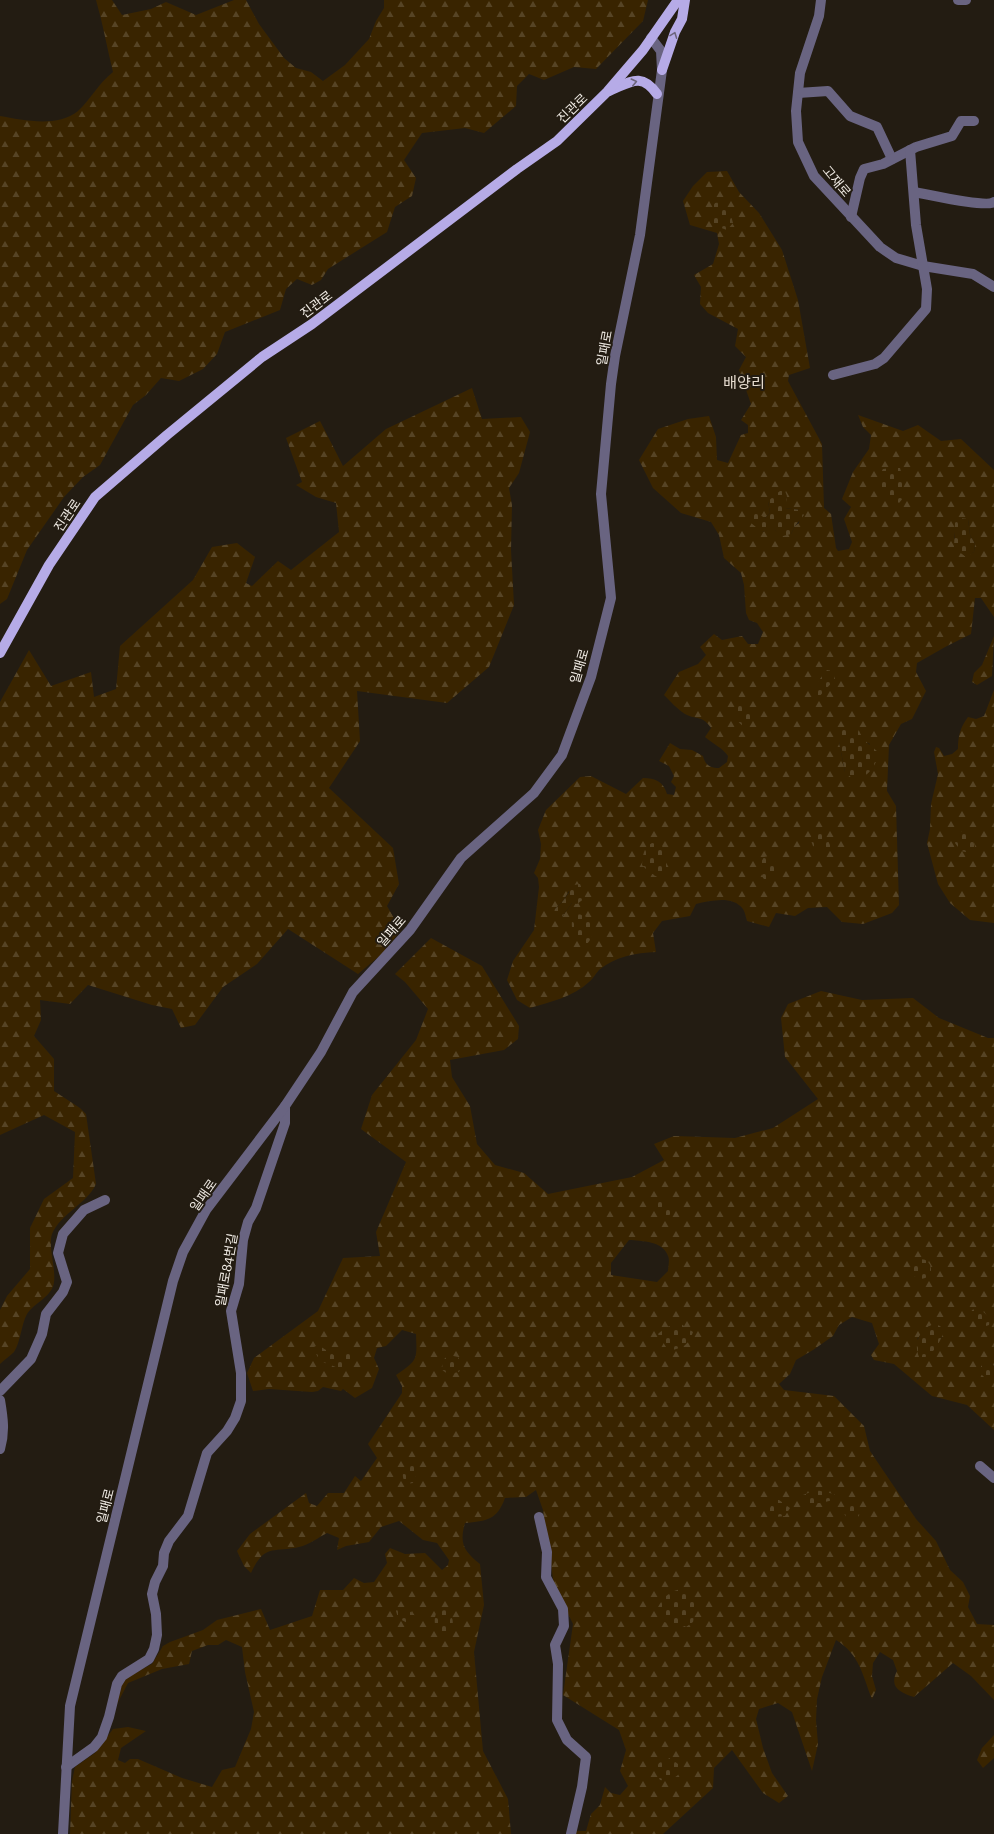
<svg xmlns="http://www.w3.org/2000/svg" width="994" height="1834" font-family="'Roboto Serif','Noto Sans KR',serif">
<defs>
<pattern id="forest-firs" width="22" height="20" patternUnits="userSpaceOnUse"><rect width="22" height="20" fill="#392400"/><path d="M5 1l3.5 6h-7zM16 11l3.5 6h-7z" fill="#564425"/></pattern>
<pattern id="cemetery-stones" width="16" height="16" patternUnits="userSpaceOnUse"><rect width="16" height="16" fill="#392400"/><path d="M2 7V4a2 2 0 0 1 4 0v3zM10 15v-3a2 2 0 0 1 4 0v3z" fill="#564425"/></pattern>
</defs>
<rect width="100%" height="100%" fill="#231c12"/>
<g fill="url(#forest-firs)" fill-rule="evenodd">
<path d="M96 0H112L122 15 151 9 166 2 196 15 234 0H246L259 24 284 58 296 68 311 72 323 81 345 65 369 39 376 21 384 8V0H648L643 21 596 69 574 67 544 80 529 74 517 86 516 106 484 133 465 128 422 133 404 160 416 178 412 196 395 207 387 232 328 269 321 280 312 285 297 279 286 289 280 310 225 332 217 354 203 369 179 381 161 378 146 395 133 405 100 465 83 477 64 497 27 550 7 599 0 604V116C23 120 57 128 78 111 90 100 98 84 113 72 107 48 103 24 96 0Z"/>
<path d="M727 171 739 192 759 213 782 250 798 300 810 368 789 375 788 381 822 444 824 508 831 514 836 548 838 551 849 549 852 542 844 519 851 507 842 499 853 472 869 449 871 435 863 427 858 415 903 431 918 425 941 441 961 439 994 470V617L981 598H975L971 634 947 646 917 663 916 672 926 691 912 719 901 724 889 745 887 791 896 806 899 905 892 913 863 924 842 922 827 907 808 908 795 916 776 913 769 927 747 921C746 918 745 912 743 909 732 895 711 901 696 904L690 916 662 921 653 933 656 952C635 953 616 956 599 970 595 974 593 979 589 982 573 997 550 1002 530 1008L517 1000 507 980 513 961 534 930 539 887 538 878 534 873 540 859 541 844 538 830 546 810 580 777 591 776 626 794 643 778C655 778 663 781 667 794L674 795 676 787 671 782 674 776 669 766 659 761 670 743 680 749 692 750 703 756C705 765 710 768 719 768L727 762 728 756C723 748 713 744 705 737L711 728C703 715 696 720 685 714 677 709 670 701 664 695L679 672 698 664 706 655 700 647 714 634 722 640 742 636 748 644H758L763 632 757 623 749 620 746 613 744 585 741 573 724 558 719 535 711 522 681 513 653 488 639 460 658 429 688 419 709 416 716 437 717 460 728 463 741 435 748 433V425L741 420 751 404 739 370 746 357 735 346 738 329 708 313 700 304 701 287 694 275 713 264 719 244 717 233 690 225 683 201 693 186 707 172ZM768 501 785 508 800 510 799 523 795 526 791 534 776 531 773 528 762 532 760 517 765 518 770 513ZM968 519 970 535 975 544 974 552 965 556 954 538 955 532ZM862 740 870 744 845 772 839 742ZM569 891 572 903 562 917 555 909 563 901Z"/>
<path d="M472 388 482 419 521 417 530 432 519 473 509 488 512 505 511 550 514 605 489 667 447 703 357 691 360 741 329 788 393 848 399 884 387 906 401 930 383 953 358 974 288 929 257 964 223 987 195 1025 181 1028 172 1009 152 1005 88 985 70 1004 40 1000 41 1020 34 1036 54 1059V1091L80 1108 86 1114 96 1184C87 1204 61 1213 52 1234 48 1246 56 1269 54 1282 53 1296 34 1303 27 1314 21 1325 21 1341 14 1352 10 1356 4 1360 0 1364V1310L7 1296 30 1269V1228L44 1199 73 1178 75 1132 44 1115 0 1135V702L29 650 51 686 91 672 94 697 116 689 120 646 193 580 212 547 237 543 255 557 246 583 252 586 278 561 291 570 339 532 336 503 316 497 296 485 302 482 286 438 320 421 343 466 386 429Z"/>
<path d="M994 636 992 676 977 685 972 682 974 673 982 665Z"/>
<path d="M994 690V923L970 920 950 903 938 884 927 843 930 829 931 804 938 774 934 752 936 747 939 748 944 756 952 754 958 749C958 736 960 728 968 717L976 719 984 716Z"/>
<path d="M431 938 482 966 519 1026 518 1039 504 1050 450 1060 452 1077 470 1106 477 1144 495 1165 524 1173 548 1194 632 1177 664 1160 654 1144 674 1136 735 1138 773 1128 818 1099 785 1057 781 1018 788 1004 821 991 862 1000 913 998 939 1018 988 1038H994V1366L990 1363 991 1379H994V1430L967 1405 932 1396 894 1364 874 1360 871 1355 879 1344 872 1323 852 1317 839 1325 833 1336 813 1350 796 1360 790 1374 779 1384 784 1390 834 1396 864 1426 870 1451 916 1519 936 1541 950 1570 963 1582 970 1596 968 1607 977 1624 994 1625V1700L971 1676 953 1663 914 1697C899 1692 889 1687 897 1671L893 1660 880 1652 873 1663 872 1676 876 1690 872 1699C862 1674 860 1655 836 1640L822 1677 817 1699 816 1720 818 1744 812 1771 792 1712 778 1703 759 1709 756 1719 763 1748 772 1773 788 1796 779 1803 763 1793 732 1750 714 1768 713 1788 663 1834H576V1831H586L591 1814 600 1805 605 1787 611 1793 620 1795 628 1786 620 1771 626 1750 619 1730 563 1695 573 1624 554 1585 543 1510 536 1490 526 1497 505 1498C497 1520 487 1521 465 1523 459 1544 464 1551 480 1564L484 1605 474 1652 483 1751 508 1799 511 1834H70L72 1781 75 1767 95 1753 113 1729 128 1727 146 1731 121 1748 118 1760 125 1763 130 1759H138L182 1778 212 1787 222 1770 235 1767 251 1729 254 1712 245 1672 242 1647 226 1640 218 1645H208L192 1651 189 1664 162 1669 128 1683 115 1708 120 1686 126 1678 152 1664 163 1646 170 1642 203 1630 217 1620 261 1609 270 1630 312 1616 320 1590H343L354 1578 364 1583 374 1582 387 1563 385 1554 390 1548 405 1554 425 1553 442 1570 448 1565 449 1560 437 1543 423 1540 399 1521 381 1527 369 1542 346 1546 337 1550 339 1538 327 1533C319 1537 309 1545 299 1547 273 1553 265 1543 251 1573L244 1566 237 1551 250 1534 306 1493 309 1503 317 1506 328 1493H344L355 1476 361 1481 377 1458 368 1444 402 1393V1386L396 1375C418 1360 417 1360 416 1334L402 1330 386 1346 377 1348 374 1358 379 1369 372 1388 355 1398 343 1389 341 1391 323 1387 318 1391 312 1392 269 1389 253 1391 247 1373 254 1358 318 1311 343 1258 380 1256 376 1232 406 1162 361 1129 372 1095 416 1040 428 1009 405 982 395 974ZM629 1240C642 1241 663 1241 668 1256 670 1260 668 1267 668 1271L657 1282 611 1275V1263ZM929 1326 942 1337 935 1347 917 1339Z"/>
<path d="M994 1735V1758L983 1768 977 1760 982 1748Z"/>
</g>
<g fill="url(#cemetery-stones)">
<path d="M721 202 730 212 733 223 727 230C711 225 706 218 715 203Z"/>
<path d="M892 468H900C904 480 901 487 904 497L899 503 890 495 881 494C874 485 877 479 883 469Z"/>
<path d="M780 491H785L787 496 785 508 800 510 804 515 795 526 791 534 783 536 773 529 762 532 751 523 752 515 757 513 765 518 770 513 768 501Z"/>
<path d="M959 518 968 519 970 535 975 544 974 552 966 557 954 548 955 523Z"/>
<path d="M827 670 832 671 835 679 817 699 812 694 816 684Z"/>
<path d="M739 705H746L751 711 752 721 744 727 735 719 734 713Z"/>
<path d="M848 727 858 728C863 742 869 743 880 754 873 768 870 777 853 779L845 772 839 742 841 731Z"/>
<path d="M963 830 968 831 973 838 975 847 970 853 961 851 955 843 957 836Z"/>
<path d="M815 832H822L828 840 831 848 827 851 813 846 810 838Z"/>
<path d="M652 843 661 845 666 851V875L659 878 650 873 642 865C643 855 643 848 652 843Z"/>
<path d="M770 856 780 865 777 878 769 883 763 878 759 866 764 857Z"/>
<path d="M580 884 585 898 577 904 572 903 562 917 557 920 553 917 555 909 563 901 574 885Z"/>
<path d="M577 914C596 916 598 934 585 946 574 940 571 933 572 920Z"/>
<path d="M657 1198 669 1200 673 1208 669 1216 660 1213 653 1204Z"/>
<circle cx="921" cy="1269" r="10"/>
<path d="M979 1308 990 1318 989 1325 983 1327 970 1317 972 1310Z"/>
<path d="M681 1324 693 1332C689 1344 684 1347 673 1350L666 1347 658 1334 666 1327Z"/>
<path d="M934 1324 940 1326 944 1331C942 1338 934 1354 925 1357 923 1357 921 1357 919 1357 913 1342 920 1329 934 1324Z"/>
<path d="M318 1345 334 1355 347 1349 353 1358 349 1368 344 1372C330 1361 318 1367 314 1347Z"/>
<path d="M449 1355 458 1357 462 1365 459 1372 448 1374 442 1370 443 1360Z"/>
<path d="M990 1363 994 1366V1379H986L981 1374V1366Z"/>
<path d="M410 1461 415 1462 419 1468 413 1483 406 1484C400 1475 403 1469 410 1461Z"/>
<path d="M816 1490 834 1494 837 1499 821 1503H808L803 1495Z"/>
<path d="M773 1500H779L790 1508 785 1516 775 1517 769 1511Z"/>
<path d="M848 1504 860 1507 859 1516 849 1521 843 1512Z"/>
<path d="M688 1588 696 1606 693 1622 686 1627 664 1622 657 1609C665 1594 671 1590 688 1588Z"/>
<path d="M404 1607 417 1617 418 1624 413 1626 398 1618 396 1611 398 1608Z"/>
<path d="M447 1610C455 1619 455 1628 446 1636 435 1630 432 1622 437 1611Z"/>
<path d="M670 1758 678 1764V1775L670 1781 660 1780 655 1771 659 1763Z"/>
</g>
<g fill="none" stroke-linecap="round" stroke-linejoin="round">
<g stroke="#696481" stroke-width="10">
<path d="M821 0 819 16 800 73 796 111 798 142 814 176 880 247 896 258 923 266 973 274 994 287"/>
<path d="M958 0H966"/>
<path d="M798 93 828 91 850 116 877 127 892 159"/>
<path d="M914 192C927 194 986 208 994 202"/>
<path d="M851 217 860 178 864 169 883 164 916 147 952 136 961 121H974"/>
<path d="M833 375 875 364 884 358 926 309 927 289 916 225 910 150"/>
<path d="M0 1391 31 1359 42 1334 46 1314 63 1292 67 1282 58 1253 63 1234 84 1210 105 1200"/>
<path d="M0 1400C3 1418 5 1432 0 1449"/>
<path d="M980 1466 994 1478"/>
<path d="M539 1517 547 1552 546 1577 563 1609 564 1626 555 1645 558 1664 557 1720 567 1740 586 1757 582 1787 571 1834"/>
<path d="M66 1767 94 1747 102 1737 109 1717 117 1684 122 1676 149 1659 154 1649 157 1635 156 1614 152 1594 155 1582 163 1566 164 1553 169 1541 188 1516 207 1453 227 1431 235 1418 241 1401V1373L231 1311 239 1284 243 1240 248 1222 256 1208 285 1123V1106"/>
<path d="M63 1834 70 1706 173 1281 183 1252 206 1210 285 1106 321 1052 353 992 410 930 461 858 534 793 562 755 591 677 611 598 601 494 611 384 615 356 640 235 662 70 661 51 651 38"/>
</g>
<g stroke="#b6abe7" stroke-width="10">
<path d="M662 70 675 32 682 19 685 0"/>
<path d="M609 91C631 82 641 72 657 94"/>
<path d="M0 653 49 565 95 497 167 435 262 357 312 324 517 169 557 141 607 92 643 50 678 0"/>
</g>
</g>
<defs><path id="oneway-chevron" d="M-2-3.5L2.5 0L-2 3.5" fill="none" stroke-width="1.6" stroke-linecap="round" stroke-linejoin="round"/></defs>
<g stroke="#6c647c">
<use href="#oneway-chevron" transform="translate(674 35) rotate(-69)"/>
<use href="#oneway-chevron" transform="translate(634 82) rotate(-13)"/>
</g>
<g text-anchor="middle" stroke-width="4" stroke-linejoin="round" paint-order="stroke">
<g font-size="13" fill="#f1ece5" stroke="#231c12">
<text transform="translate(572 108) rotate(-44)" y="5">진관로</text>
<text transform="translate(837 181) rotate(50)" y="5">고재로</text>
<text transform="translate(316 304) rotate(-37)" y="5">진관로</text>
<text transform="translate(604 348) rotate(-80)" y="5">일패로</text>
<text transform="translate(67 515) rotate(-56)" y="5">진관로</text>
<text transform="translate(579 666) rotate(-74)" y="5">일패로</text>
<text transform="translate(391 931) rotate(-49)" y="5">일패로</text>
<text transform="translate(203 1195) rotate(-55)" y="5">일패로</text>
<text transform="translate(226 1270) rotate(-80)" y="5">일패로84번길</text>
<text transform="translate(105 1506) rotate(-76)" y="5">일패로</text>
</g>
<g font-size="15" fill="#e7ddd0" stroke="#231c12">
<text x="744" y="388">배양리</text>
</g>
</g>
</svg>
